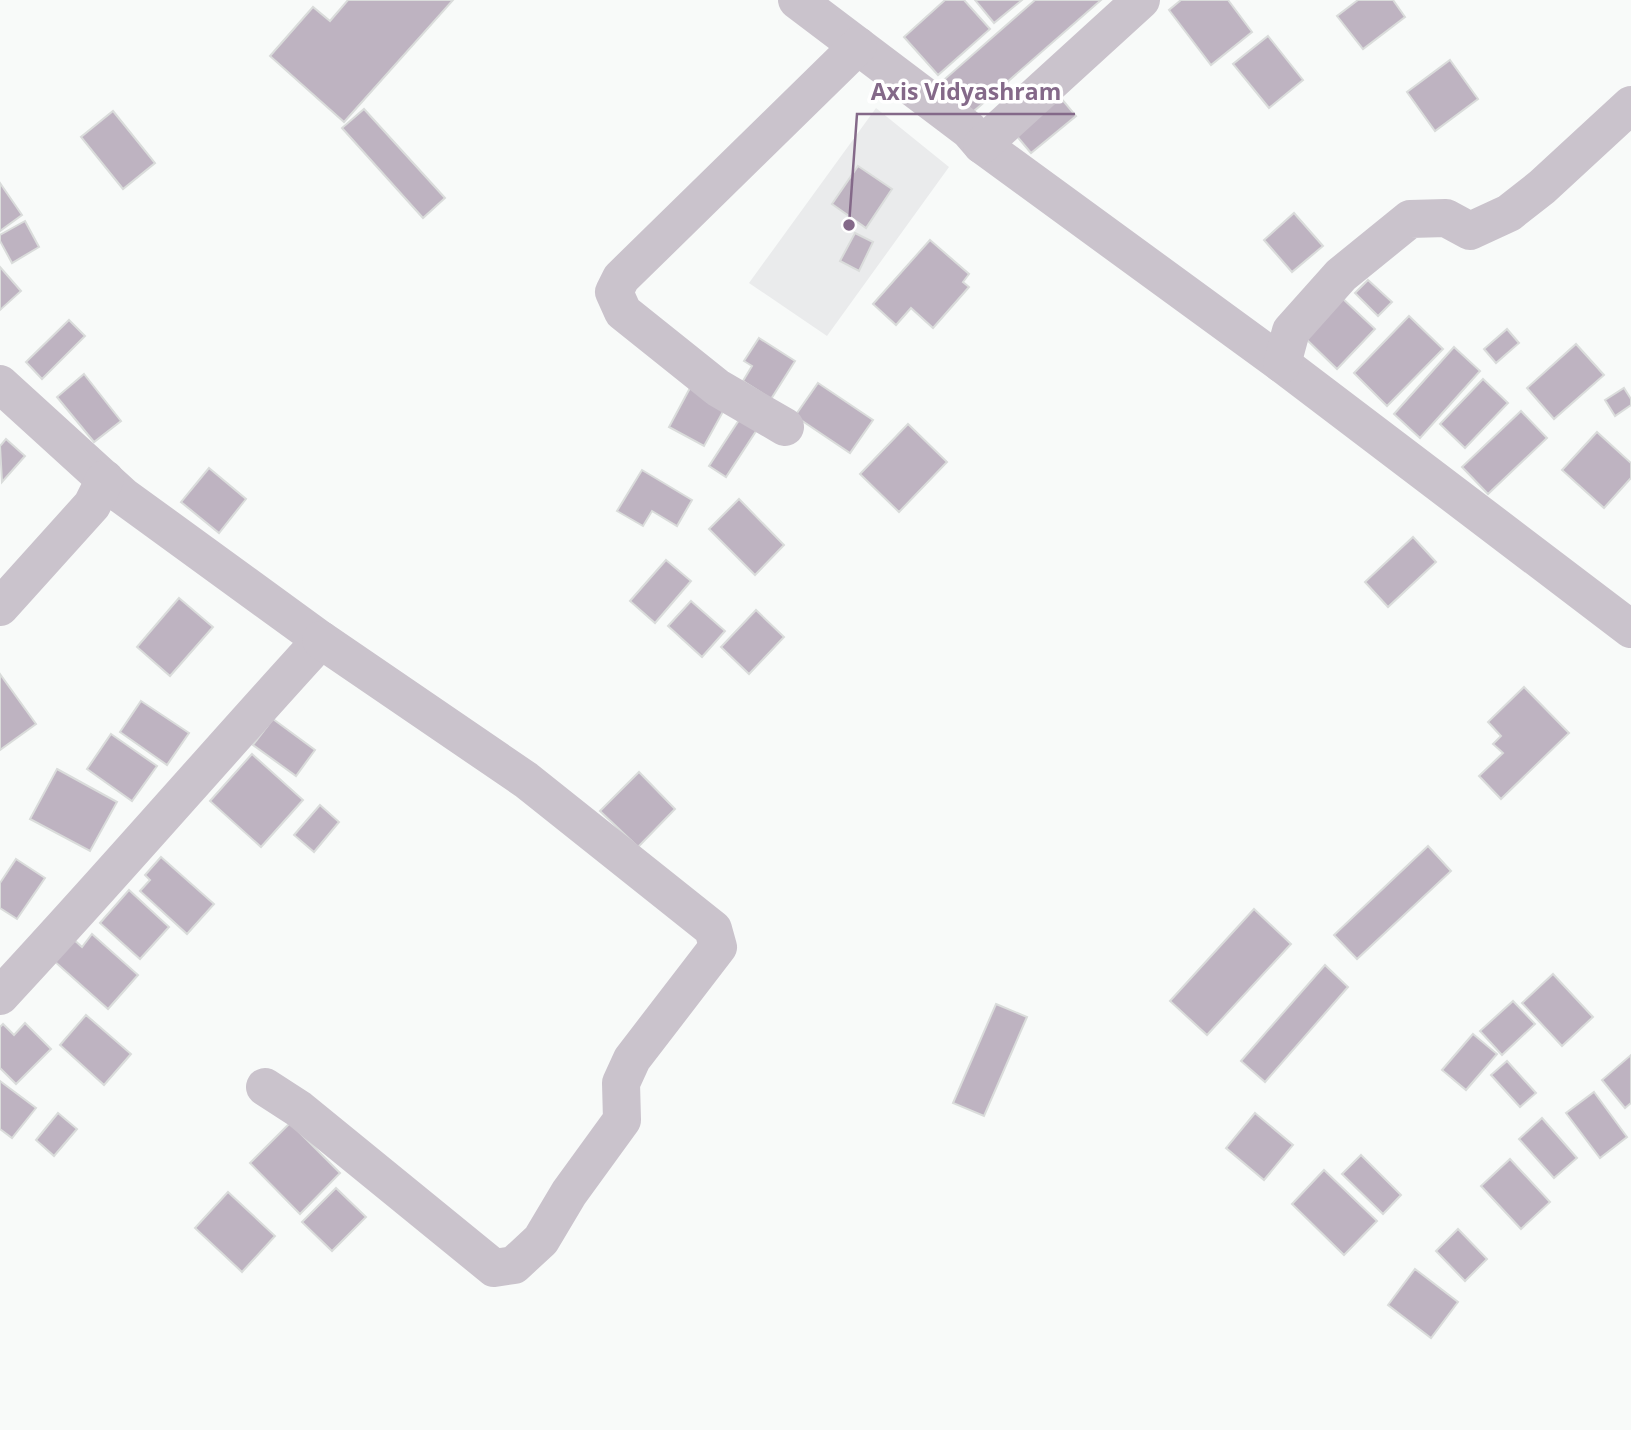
<svg xmlns="http://www.w3.org/2000/svg" width="1631" height="1430" font-family="'Open Sans',sans-serif">
<rect width="100%" height="100%" fill="#f8faf9"/>
<path fill="#eaebec" d="M876 108 949 167 827 336 749 283Z"/>
<g fill="#beb3c1" stroke="#dadcdb" stroke-width="2">
<path d="M348 0H453L344 122 270 56 313 7 330 21Z"/>
<path d="M945 0H964L990 29 938 75 904 37Z"/>
<path d="M975 0H1022L994 23Z"/>
<path d="M1035 0H1101L966 118 938 85Z"/>
<path d="M1181 0H1228L1252 32 1211 65 1169 10Z"/>
<path d="M1358 0H1393L1405 17 1363 49 1337 16Z"/>
<path d="M1268 36 1303 80 1269 108 1233 64Z"/>
<path d="M1450 60 1478 99 1435 131 1407 92Z"/>
<path d="M1055 91 1076 116 1031 153 1010 128Z"/>
<path d="M364 109 445 198 423 218 342 128Z"/>
<path d="M113 111 155 163 123 189 81 137Z"/>
<path d="M858 166 892 189 866 228 832 204Z"/>
<path d="M0 183 22 215 0 231Z"/>
<path d="M1294 213 1323 246 1292 272 1264 240Z"/>
<path d="M25 221 39 247 12 263 0 241V235Z"/>
<path d="M855 233 873 242 859 271 840 261Z"/>
<path d="M930 240 969 274 963 282 969 287 933 328 911 308 896 325 873 304Z"/>
<path d="M0 267 21 291 0 310Z"/>
<path d="M1368 280 1392 302 1378 316 1355 293Z"/>
<path d="M1341 297 1375 329 1337 369 1303 336Z"/>
<path d="M1409 316 1443 349 1387 406 1354 373Z"/>
<path d="M69 320 85 336 42 379 26 362Z"/>
<path d="M1507 329 1519 343 1496 363 1484 349Z"/>
<path d="M759 338 795 361 771 399 743 381 752 366 744 361Z"/>
<path d="M1576 344 1604 375 1554 419 1527 388Z"/>
<path d="M1454 347 1480 371 1420 438 1394 414Z"/>
<path d="M84 374 121 421 94 442 57 397Z"/>
<path d="M1483 379 1508 403 1465 448 1440 424Z"/>
<path d="M818 383 873 420 850 453 795 416Z"/>
<path d="M690 388 725 408 704 446 669 427Z"/>
<path d="M1624 388 1631 399V405L1615 416 1605 400Z"/>
<path d="M1521 411 1547 438 1488 494 1462 467Z"/>
<path d="M743 414 760 425 726 477 709 466Z"/>
<path d="M908 424 947 462 899 512 860 474Z"/>
<path d="M1597 432 1631 463V478L1604 508 1562 470Z"/>
<path d="M6 439 25 456 2 482 0 446Z"/>
<path d="M209 468 246 499 219 533 181 502Z"/>
<path d="M642 470 692 500 677 526 652 511 643 526 617 511Z"/>
<path d="M739 499 784 545 755 575 709 529Z"/>
<path d="M1413 537 1436 562 1388 607 1365 582Z"/>
<path d="M666 560 691 581 655 623 630 601Z"/>
<path d="M179 598 213 627 170 676 137 647Z"/>
<path d="M691 601 725 631 702 657 668 626Z"/>
<path d="M756 610 784 637 749 674 721 647Z"/>
<path d="M0 674 36 724 0 750Z"/>
<path d="M1524 687 1569 733 1501 799 1479 776 1503 753 1493 744 1501 736 1488 722Z"/>
<path d="M141 701 189 733 167 765 120 732Z"/>
<path d="M273 719 315 750 296 776 253 745Z"/>
<path d="M111 734 157 766 132 801 87 769Z"/>
<path d="M252 754 303 800 261 847 210 801Z"/>
<path d="M57 769 117 802 90 851 30 819Z"/>
<path d="M639 772 675 809 638 847 600 811Z"/>
<path d="M320 805 339 822 314 852 294 835Z"/>
<path d="M1428 846 1451 871 1357 959 1334 935Z"/>
<path d="M161 857 214 904 187 934 140 891 150 880 145 875Z"/>
<path d="M16 859 45 878 17 919 0 908V883Z"/>
<path d="M129 890 169 927 140 959 100 923Z"/>
<path d="M1254 909 1291 944 1207 1035 1170 1001Z"/>
<path d="M92 934 138 975 108 1009 53 960 72 938 82 947Z"/>
<path d="M1325 965 1348 987 1265 1082 1241 1061Z"/>
<path d="M1553 974 1593 1017 1562 1046 1522 1003Z"/>
<path d="M1513 1001 1535 1024 1502 1055 1480 1031Z"/>
<path d="M996 1004 1027 1017 984 1116 953 1103Z"/>
<path d="M86 1015 131 1054 104 1085 60 1045Z"/>
<path d="M25 1023 51 1049 16 1084 0 1068V1027L3 1024 14 1035Z"/>
<path d="M1473 1034 1497 1054 1466 1090 1442 1070Z"/>
<path d="M1631 1055V1103L1625 1108 1602 1080Z"/>
<path d="M1507 1061 1536 1093 1520 1107 1491 1075Z"/>
<path d="M0 1081 36 1108 12 1138 0 1129Z"/>
<path d="M1594 1092 1627 1137 1600 1158 1566 1113Z"/>
<path d="M58 1113 77 1129 54 1156 36 1140Z"/>
<path d="M1255 1113 1293 1145 1264 1180 1226 1148Z"/>
<path d="M1542 1118 1577 1158 1554 1178 1519 1139Z"/>
<path d="M290 1123 340 1173 300 1214 250 1163Z"/>
<path d="M1361 1155 1401 1195 1383 1214 1342 1174Z"/>
<path d="M1510 1159 1550 1202 1521 1229 1481 1186Z"/>
<path d="M1324 1170 1377 1221 1344 1255 1292 1204Z"/>
<path d="M336 1188 366 1217 332 1251 302 1222Z"/>
<path d="M228 1192 275 1236 242 1272 195 1228Z"/>
<path d="M1458 1229 1487 1259 1465 1281 1436 1251Z"/>
<path d="M1415 1269 1458 1302 1431 1338 1388 1305Z"/>
</g>
<g fill="none" stroke-linecap="round" stroke-linejoin="round">
<g stroke="#cac3cc" stroke-width="38">
<path d="M797 0 969 130 982 145 1282 364 1631 629"/>
<path d="M982 145 1141 0"/>
<path d="M1282 364 1291 331 1341 275 1410 219 1446 218 1470 231 1509 213 1542 187 1631 105"/>
<path d="M0 384 123 496 321 640C213 758 109 879 0 996"/>
<path d="M785 427 718 388 623 312 614 292 621 278 858 46"/>
<path d="M0 607 92 505 105 479"/>
<path d="M265 1087 299 1109 494 1268 514 1265 541 1240 569 1193 622 1120 621 1083 632 1059 718 947 713 929 526 780 321 640"/>
</g>
</g>
<path fill="none" stroke="#846989" stroke-width="2.5" d="M849 225L857 114H1075"/>
<circle fill="#846989" stroke="#fff" stroke-width="2.5" cx="849" cy="225" r="7"/>
<g font-size="23" text-anchor="middle" font-weight="bold" fill="#846989" stroke="#fff" stroke-width="7" stroke-linejoin="round" paint-order="stroke">
<text x="966" y="100">Axis Vidyashram</text>
</g>
</svg>
